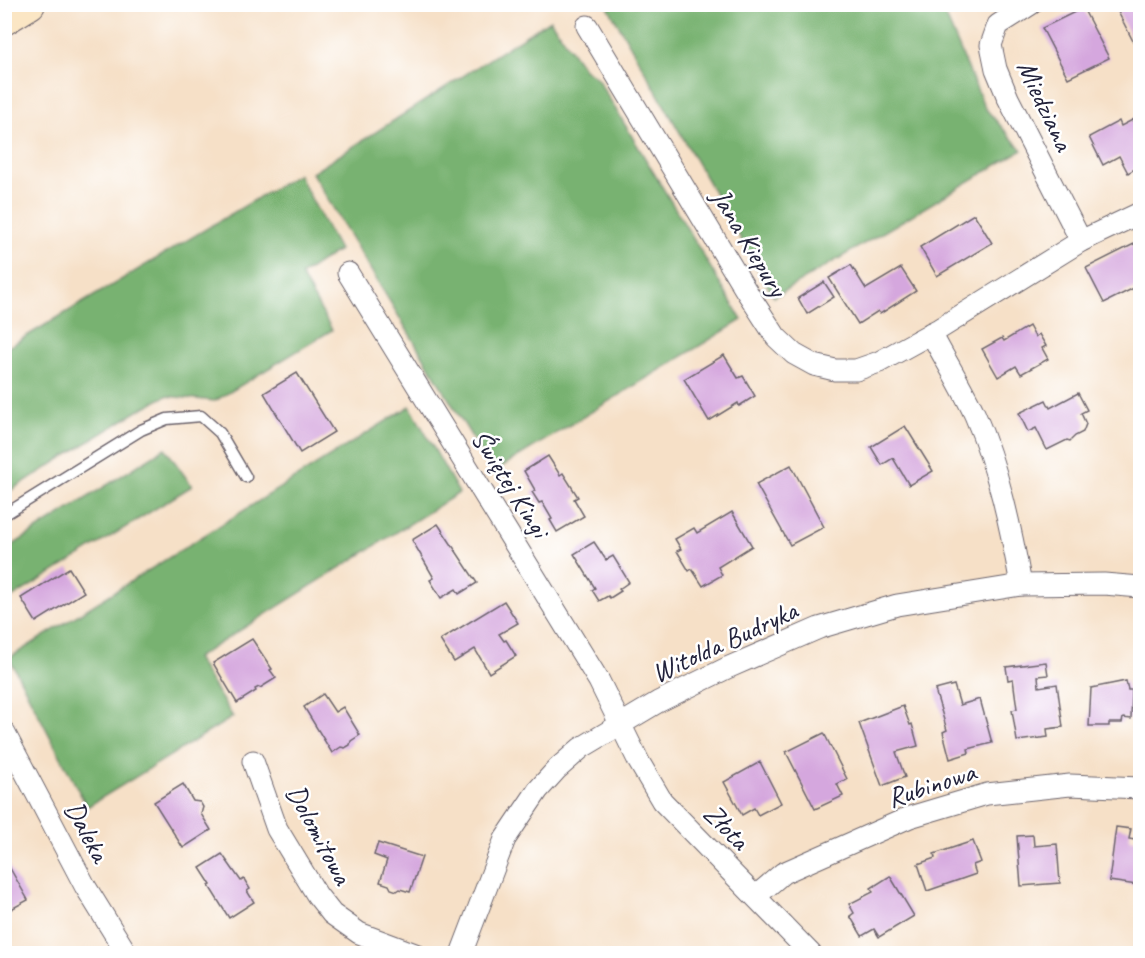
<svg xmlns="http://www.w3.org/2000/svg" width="1145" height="958" font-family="Caveat,sans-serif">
<rect width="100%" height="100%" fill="#fff"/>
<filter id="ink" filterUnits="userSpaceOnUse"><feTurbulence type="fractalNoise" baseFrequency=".0167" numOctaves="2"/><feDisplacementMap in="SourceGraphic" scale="12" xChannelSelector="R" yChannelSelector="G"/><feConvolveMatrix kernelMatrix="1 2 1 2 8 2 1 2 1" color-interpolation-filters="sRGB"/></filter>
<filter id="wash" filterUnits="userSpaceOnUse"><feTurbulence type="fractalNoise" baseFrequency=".008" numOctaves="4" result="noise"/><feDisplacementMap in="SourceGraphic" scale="24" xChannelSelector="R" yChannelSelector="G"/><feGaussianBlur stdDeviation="1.35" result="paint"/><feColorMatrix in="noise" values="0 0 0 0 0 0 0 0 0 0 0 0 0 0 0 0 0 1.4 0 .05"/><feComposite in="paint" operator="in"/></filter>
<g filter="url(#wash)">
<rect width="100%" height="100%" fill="#f6e0c7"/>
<g fill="#78b271" stroke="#4d6a56" stroke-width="1.5">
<path d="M607 5H941L985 108 1022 150 774 297Z"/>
<path d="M550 20 584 69 597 78 742 320 493 472 312 173Z"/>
<path d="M298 174 339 250 301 275 332 330 215 401 166 396 141 409 5 494V349Z"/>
<path d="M410 406 459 493 196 658 233 717 87 807 9 658Z"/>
<path d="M165 448 192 486 5 602V550Z"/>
</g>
<g id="blocks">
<g fill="#d5a7de">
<path d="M1114 4H1140V39L1134 43Z"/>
<path d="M1083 8 1109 58 1068 78 1042 28Z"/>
<path d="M1140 116V166L1128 173 1119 156 1103 165 1089 137 1119 121 1121 126Z"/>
<path d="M974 214 992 243 937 276 920 247Z"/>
<path d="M1140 241V285L1104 303 1086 268Z"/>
<path d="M851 265 866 289 901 268 916 291 880 314 878 311 858 324 829 278Z"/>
<path d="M824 282 834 297 807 314 798 298Z"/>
<path d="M1029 326 1035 337 1039 334 1046 346 1042 348 1048 359 1021 374 1016 366 998 377 982 349 1002 338 1004 341Z"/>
<path d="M724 355 738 378 743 376 755 396 739 406 738 403 709 421 684 379Z"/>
<path d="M297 373 334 432 300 453 264 393Z"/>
<path d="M1078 393 1087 410 1081 413 1086 424 1083 432 1075 436 1070 441 1067 440 1047 450 1036 428 1028 432 1019 413 1046 400 1050 408Z"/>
<path d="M905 426 933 471 909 485 893 458 882 465 871 447Z"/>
<path d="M548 456 560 475 563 473 578 497 574 499 584 516 557 532 550 520 552 519 542 502 539 503 532 492 535 490 524 471Z"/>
<path d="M791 465 824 527 790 545 756 484Z"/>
<path d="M732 512 752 546 718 567 722 575 703 586 692 569 689 571 677 551 681 549 675 539 694 528 697 533Z"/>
<path d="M438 524 477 583 459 594 456 589 441 598 430 580 434 578 412 540Z"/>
<path d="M594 542 606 560 613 556 629 582 619 589 621 591 610 598 608 596 599 601 592 590 595 588 574 554Z"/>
<path d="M69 568 84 592 36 622 21 598Z"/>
<path d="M504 601 518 623 499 634 504 641 506 640 516 656 489 673 475 649 454 662 440 640Z"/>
<path d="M252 639 272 669 270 670 276 678 260 688 259 687 255 689 256 691 237 703 213 663Z"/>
<path d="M1046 662 1048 675 1038 676 1039 687 1057 684 1063 727 1047 729 1048 737 1017 741 1012 710 1017 709 1013 679 1008 680 1006 667Z"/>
<path d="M1126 681 1128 690H1132L1131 719 1123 718 1122 723H1109V726H1089L1091 688Z"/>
<path d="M954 685 960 705 980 699 992 743 968 749 969 753 950 759 943 732 947 730 935 690Z"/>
<path d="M323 694 335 712 343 707 360 735 351 741 350 745 345 748 341 747 332 753 304 707Z"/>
<path d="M903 706 910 725 912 724 918 746 896 752 905 777 882 786 859 723Z"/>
<path d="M824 733 847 779 837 784 843 796 815 809 786 752Z"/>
<path d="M760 762 781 803 758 815 754 808 742 815 724 782Z"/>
<path d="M183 784 193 801 200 802 203 807 201 814 211 830 183 848 154 802Z"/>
<path d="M1116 827 1131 829 1129 839 1140 841V881H1137V885L1109 881Z"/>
<path d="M1033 835 1034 846 1057 844 1060 883 1021 886 1017 836Z"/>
<path d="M973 841 981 862 973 865 976 874 927 891 918 864 935 858 934 854Z"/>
<path d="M378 843 422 857 410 892 400 889 397 891 391 889 389 885 380 882 387 860 374 855Z"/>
<path d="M222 854 241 881 244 879 250 889 247 891 254 902 229 918 209 886 211 885 200 868Z"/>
<path d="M7 863 28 900 4 913V864Z"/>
<path d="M890 876 914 916 879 937 874 929 862 936 850 916 854 913 849 904 873 892 871 888Z"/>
</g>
</g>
</g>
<g filter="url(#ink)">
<use href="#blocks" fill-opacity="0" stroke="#6c646c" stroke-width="1.5"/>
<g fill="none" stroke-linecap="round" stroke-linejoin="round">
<defs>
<path id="service" d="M4 515 141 430 167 419 201 416 220 433 246 477"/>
<g id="minor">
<path d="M1031 4 998 25 991 45 996 69 1008 98 1081 241"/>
<path d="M587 26 745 289 776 337 794 354 814 365 835 370H856L879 362 939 329 1081 241 1140 213"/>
<path d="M348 273 599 681 639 762 662 801 811 954"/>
<path d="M931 333C945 360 962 387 975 415 998 468 1011 528 1021 585"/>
<path d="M4 732 85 886 127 954"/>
<path d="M253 761 277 829 317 895 332 914 359 933 415 954"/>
<path d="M756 896 783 873 910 817 987 794 1070 785 1140 788"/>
<path d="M461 954 505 839 538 790 557 769 581 748 658 702 727 668 819 628 897 605 1021 585 1104 584 1140 587"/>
</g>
<path id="secondary" d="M4 20 30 4"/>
</defs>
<use href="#service" stroke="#6c646c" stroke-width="13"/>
<use href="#minor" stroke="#6c646c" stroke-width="23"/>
<use href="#secondary" stroke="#6c646c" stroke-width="32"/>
<use href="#service" stroke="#fff" stroke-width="10"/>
<use href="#minor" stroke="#fff" stroke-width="21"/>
<use href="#secondary" stroke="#fbe6c4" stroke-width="30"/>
</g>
</g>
<g text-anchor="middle" stroke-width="5" stroke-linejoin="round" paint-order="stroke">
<g font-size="28" fill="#22223b" stroke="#fff">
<text transform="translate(1046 105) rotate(65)" y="10">Miedziana</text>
<text transform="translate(750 242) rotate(59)" y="10">Jana Kiepury</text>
<text transform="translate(511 483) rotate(58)" y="10">Świętej Kingi</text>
<text transform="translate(724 641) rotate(-25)" y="10">Witolda Budryka</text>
<text transform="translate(931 784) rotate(-18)" y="10">Rubinowa</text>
<text transform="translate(727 826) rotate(46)" y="10">Złota</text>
<text transform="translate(88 831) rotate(62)" y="10">Daleka</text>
<text transform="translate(320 834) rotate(62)" y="10">Dolomitowa</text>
</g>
</g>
<rect width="1145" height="958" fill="none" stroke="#fff" stroke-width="24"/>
</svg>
